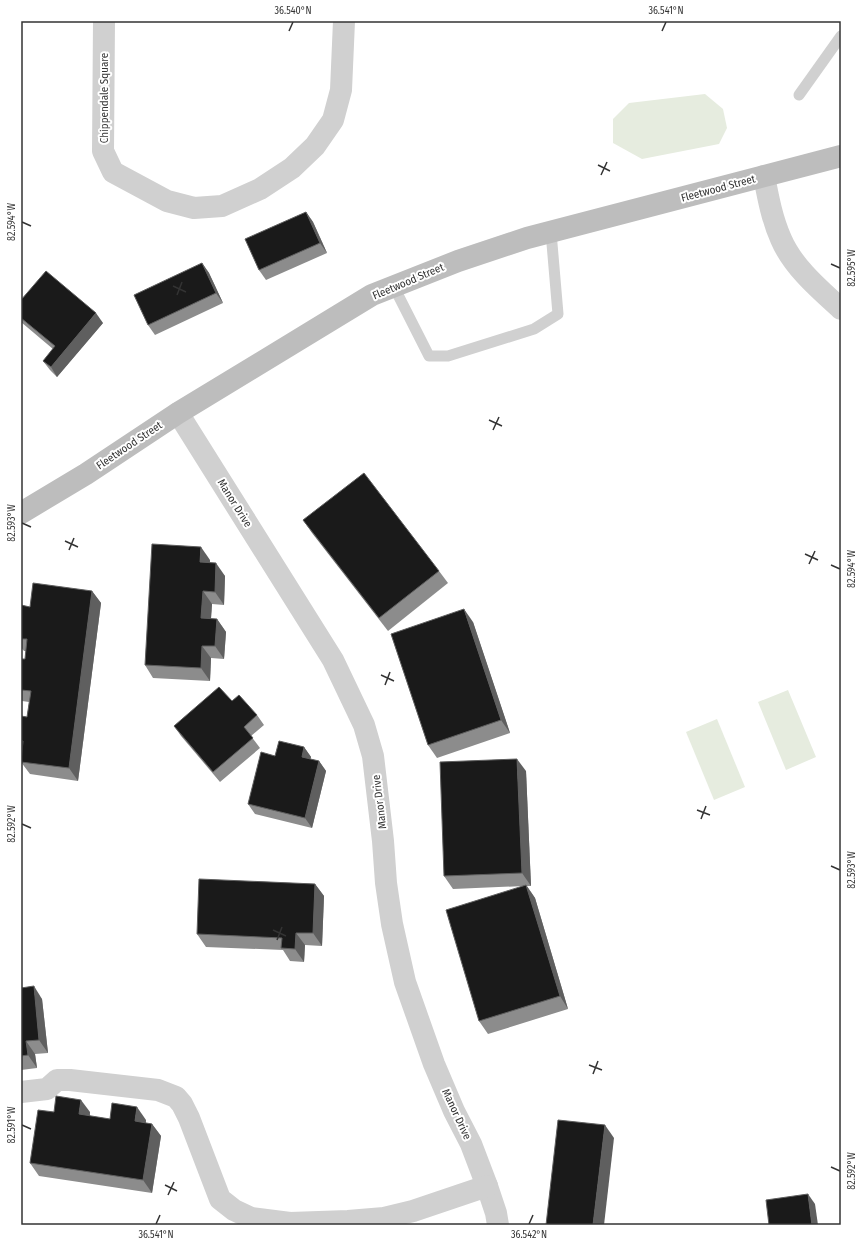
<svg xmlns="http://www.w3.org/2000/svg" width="862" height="1246" font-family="'Fira Sans Condensed',sans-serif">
<rect width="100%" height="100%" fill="#fff"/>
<g fill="#e6ecdf">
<path d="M705 94 723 109 727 128 719 144 642 159 613 143V119L629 103Z"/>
<path d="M788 690 816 757 786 770 758 702Z"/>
<path d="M717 719 745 787 714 800 686 732Z"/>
</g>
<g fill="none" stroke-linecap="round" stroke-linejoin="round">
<g stroke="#d0d0d0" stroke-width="11">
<path d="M799 95 841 36"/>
<path d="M394 287 429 356H448L534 329 558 314 551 232"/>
</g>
<g stroke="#d0d0d0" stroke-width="22">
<path d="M104 21 103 151 113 172 167 201 194 208 222 206 260 189 292 168 315 146 333 120 341 90 344 21"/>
<path d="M764 176C768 197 772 219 781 239 793 267 819 289 841 309"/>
<path d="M178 413 333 660 364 725 373 756 383 841 386 883 392 924 405 982 434 1064 454 1111 471 1144 487 1186 496 1213 498 1225"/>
<path d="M21 1092 47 1089 57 1080H70L158 1090 176 1097 182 1104 189 1118 220 1199 234 1210 251 1218 290 1223 348 1221 384 1218 413 1211 487 1186"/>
</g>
<path stroke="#bdbdbd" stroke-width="22" d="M21 513 86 474 178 413 372 295 458 261 527 238 841 156"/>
</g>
<g fill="#8c8c8c">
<path d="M306 212 313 222 327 253 266 280 259 270Z"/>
<path d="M202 263 209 273 223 303 155 335 148 325Z"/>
<path d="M21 300 103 323 57 377 50 370 43 361 53 349 21 322Z"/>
<path d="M303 520 439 571 448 583 388 631 312 533Z"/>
<path d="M210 560V563L225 576 224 605 212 604 211 619H217L226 632 224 659 211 658 210 681 153 678 145 665Z"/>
<path d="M92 591 101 603 78 781 30 774 21 762 22 752H21V716L27 717 29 702 22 701 21 700V659H25L26 651H24L21 647V605L30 607Z"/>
<path d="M473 622 510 733 437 758 428 745Z"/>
<path d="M232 701 257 715 264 725 251 736 260 748 220 782 181 736 174 726Z"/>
<path d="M304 747 311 757 310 759 319 761 326 771 312 828 255 814 248 804 275 756Z"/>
<path d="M526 771 531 886H527L535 898 568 1009 488 1034 479 1021 524 886 453 889 444 876Z"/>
<path d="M315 884 324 896 322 946 305 945 304 962 290 961 283 950 206 947 197 934Z"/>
<path d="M21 988 42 999 48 1053 35 1054 37 1068 21 1070Z"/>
<path d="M54 1112H90V1116L110 1119 146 1120V1123L152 1124 161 1136 152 1193 39 1176 30 1163Z"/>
</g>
<g fill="#5f5f5f">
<path d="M306 212 313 222 327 253 320 243Z"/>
<path d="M202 263 209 273 223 303 216 293Z"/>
<path d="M96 313 103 323 57 377 51 367Z"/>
<path d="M201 547 210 560 209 575 200 562Z"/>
<path d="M216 563 225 576 224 605 215 592Z"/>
<path d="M92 591 101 603 78 781 69 768Z"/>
<path d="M203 591 212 604 210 631 201 618Z"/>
<path d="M464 609 473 622 510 733 501 720Z"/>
<path d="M217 619 226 632 224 659 215 646Z"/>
<path d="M202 646 211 658 210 681 201 668Z"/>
<path d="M304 747 311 757 308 767 302 757Z"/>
<path d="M517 759 526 771 531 886 522 873Z"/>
<path d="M319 761 326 771 312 828 305 818Z"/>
<path d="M315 884 324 896 322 946 313 933Z"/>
<path d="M526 885 535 898 568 1009 560 996Z"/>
<path d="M296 933 305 945 304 962 295 949Z"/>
<path d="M34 986 42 999 48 1053 39 1040Z"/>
<path d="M26 1041 35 1054 37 1068 28 1055Z"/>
<path d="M81 1100 90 1112 88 1127 79 1114Z"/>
<path d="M137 1107 146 1120 144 1134 135 1121Z"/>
<path d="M152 1124 161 1136 152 1193 143 1180Z"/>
<path d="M605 1125 614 1138 604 1225H593Z"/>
<path d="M808 1194 815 1204 818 1225H812Z"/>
</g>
<g fill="#1a1a1a" stroke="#5f5f5f">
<path d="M306 212 320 243 259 270 245 239Z"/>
<path d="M202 263 216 293 148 325 134 295Z"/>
<path d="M46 271 96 313 51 367 43 361 55 346 21 318V300Z"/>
<path d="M364 473 439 571 379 618 303 520Z"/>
<path d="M152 544 201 547 200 562 216 563 215 592 203 591 201 618 217 619 215 646H202L201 668 145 665Z"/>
<path d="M33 583 92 591 69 768 21 762 23 741 21 740V716L27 717 31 691 21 690V659H25L27 639H21V605L30 607Z"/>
<path d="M464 609 501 720 428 745 391 634Z"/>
<path d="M219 687 232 701 239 695 257 715 244 727 253 738 213 772 174 726Z"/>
<path d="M279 741 304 747 302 757 319 761 305 818 248 804 261 752 275 756Z"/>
<path d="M517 759 522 873 444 876 440 762Z"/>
<path d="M199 879 315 884 313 933H296L295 949 281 948 282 938 197 934Z"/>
<path d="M526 885 560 996 479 1021 446 910Z"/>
<path d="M34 986 39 1040 26 1041 28 1055 21 1056V988Z"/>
<path d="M56 1096 81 1100 79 1114 110 1119 112 1103 137 1107 135 1121 152 1124 143 1180 30 1163 38 1110 54 1112Z"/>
<path d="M558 1120 605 1125 593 1225H546Z"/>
<path d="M808 1194 812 1225H769L766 1200Z"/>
</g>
<path fill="none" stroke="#333" stroke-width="1.5" d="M289 31 293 22M662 31 666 22M598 165 610 171M601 175 607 162M22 222 31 226M831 264 840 268M173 286 186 292M177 295 182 282M489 420 502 426M493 430 499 417M22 523 31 527M65 541 78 547M69 550 74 538M805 554 818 560M809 564 815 551M831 565 840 569M381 675 394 681M385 685 390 672M697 810 710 815M701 819 706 806M22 824 31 828M831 866 840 870M273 930 286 936M277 940 282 927M589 1065 602 1070M593 1074 598 1061M22 1125 31 1129M831 1167 840 1171M165 1185 177 1191M168 1195 174 1182M156 1224 160 1215M529 1224 533 1215"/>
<g text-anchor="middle" stroke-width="4" stroke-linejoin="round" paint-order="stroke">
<g font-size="11" fill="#333" stroke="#fff">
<text transform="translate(104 98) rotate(-90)" y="4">Chippendale Square</text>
<text transform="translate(718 188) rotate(-15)" y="4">Fleetwood Street</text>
<text transform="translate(408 281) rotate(-23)" y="4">Fleetwood Street</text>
<text transform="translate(129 445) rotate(-34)" y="4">Fleetwood Street</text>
<text transform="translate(235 503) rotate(58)" y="4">Manor Drive</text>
<text transform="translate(379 802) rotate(-97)" y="4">Manor Drive</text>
<text transform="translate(457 1114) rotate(65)" y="4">Manor Drive</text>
</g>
</g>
<rect width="862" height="1246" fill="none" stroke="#ffffff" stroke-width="44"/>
<rect x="22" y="22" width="818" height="1202" fill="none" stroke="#333" stroke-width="1.5"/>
<g font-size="10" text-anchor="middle" fill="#333">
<text x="293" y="14">36.540°N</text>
<text x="666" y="14">36.541°N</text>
<text transform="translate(11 222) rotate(-90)" y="4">82.594°W</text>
<text transform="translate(851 268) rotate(-90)" y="4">82.595°W</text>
<text transform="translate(11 523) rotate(-90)" y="4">82.593°W</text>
<text transform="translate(851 569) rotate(-90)" y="4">82.594°W</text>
<text transform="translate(11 824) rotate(-90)" y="4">82.592°W</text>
<text transform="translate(851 870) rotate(-90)" y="4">82.593°W</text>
<text transform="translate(11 1125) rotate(-90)" y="4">82.591°W</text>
<text transform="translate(851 1171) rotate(-90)" y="4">82.592°W</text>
<text x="156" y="1238">36.541°N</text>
<text x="529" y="1238">36.542°N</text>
</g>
</svg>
